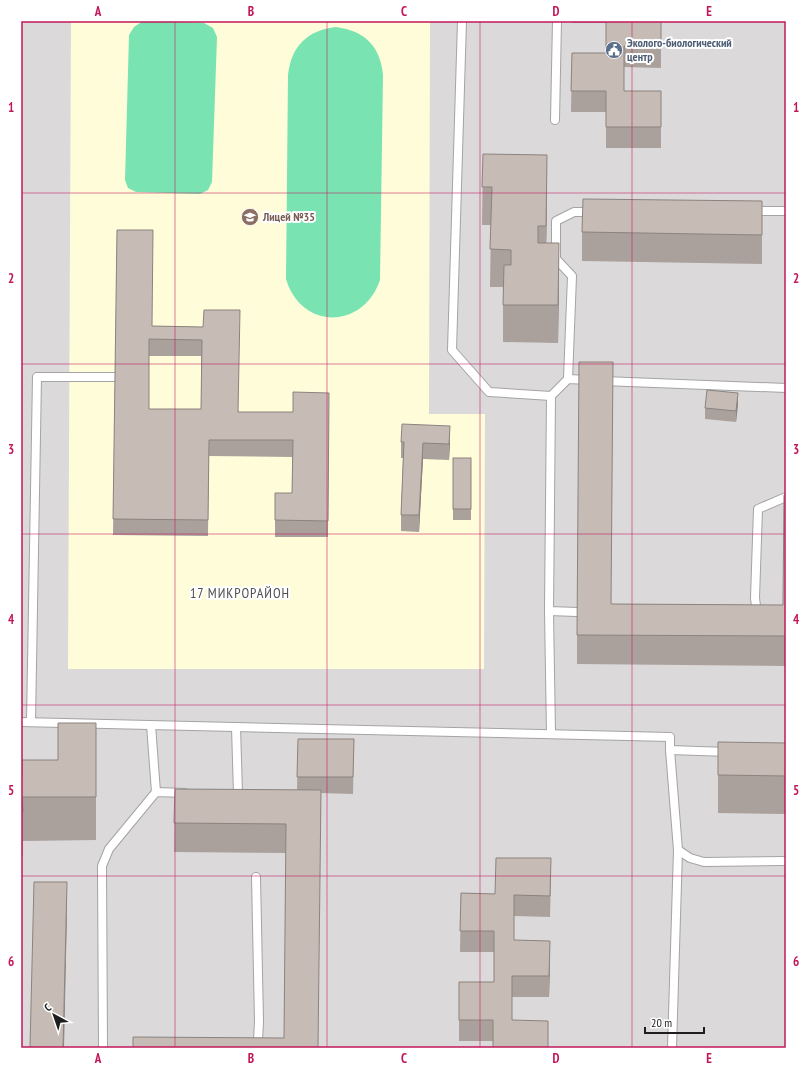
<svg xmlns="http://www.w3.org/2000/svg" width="807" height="1069" font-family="'PT Sans Narrow',sans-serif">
<rect width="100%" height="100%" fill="#efe9e2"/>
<rect fill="#dbd9da" x="21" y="21" width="765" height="1027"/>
<path fill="#fffcda" d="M71 21H430L429 414H485L484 669H68Z"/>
<g fill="#79e4b2">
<path d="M143 21 204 23 213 28 217 37 212 182 208 190 200 194 136 192 128 188 125 180 129 35 134 27Z"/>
<path d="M336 27C365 31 380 46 383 75L380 280C363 330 301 330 286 279L288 75C291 46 308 30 336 27Z"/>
</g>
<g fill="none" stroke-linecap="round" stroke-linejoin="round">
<defs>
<g id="lane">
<path d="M462 21 452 350 489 392 551 396"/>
<path d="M555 120 557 21"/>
<path d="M753 211H786"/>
<path d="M568 379 572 276 556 259V221L574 212H593"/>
<path d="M603 381 786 388"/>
<path d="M549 611 551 734"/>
<path d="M577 612 549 611 551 396 568 379 589 380"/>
<path d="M757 614 755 598 758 509 786 497"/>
<path d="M21 722 670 737V750L728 752"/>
<path d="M31 722 37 377H115"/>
<path d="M151 725 156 792"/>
<path d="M670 750 678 850 690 858 704 862 786 861"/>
<path d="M232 794H238L236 727"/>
<path d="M103 1048 102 866 109 849 156 792 185 793"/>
<path d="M249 1048 258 1041 259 1021 256 877"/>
<path d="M672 1048 678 850"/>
</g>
</defs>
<use href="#lane" stroke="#a4a4a4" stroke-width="10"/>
<use href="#lane" stroke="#fff" stroke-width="8"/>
</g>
<g fill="#aba19c" fill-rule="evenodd">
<path d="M572 21H661V68L624 67V91H661V148H606V112H571L572 53H606V23H572Z"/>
<path d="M483 154 547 192 546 243 559 281 558 343 503 342V287H490L491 225H482Z"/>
<path d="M117 230 152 326 203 327 239 412H293L329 393 328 537H275V493H292V457L209 456 208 536 113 535ZM149 356H201V409H149Z"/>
<path d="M762 230V264L582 261V232Z"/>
<path d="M738 404 736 422 705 419V408Z"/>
<path d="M401 442H450L449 460 423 459 419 532 401 531V515L403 458H401Z"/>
<rect x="453" y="458" width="18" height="62"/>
<path d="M786 495V666L577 664V635L611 604 783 605Z"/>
<path d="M58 723 96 797V840L23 841V856H21V777H22L58 760Z"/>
<path d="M298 739H354L353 794 321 793V819L284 1038 286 853 174 852 175 789 297 790Z"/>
<path d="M786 743V814L718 813V775Z"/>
<path d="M551 879 550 917 514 916V940L550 962 549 997H512L493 1041H459V1020L494 982V952H460L461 893 495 894Z"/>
</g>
<g fill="#8b837f">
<path d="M547 155V192L546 264V226Z"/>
<path d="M559 243V281L558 343V305Z"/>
<path d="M738 393V404L736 422V411Z"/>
<path d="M450 426V442L449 460V444Z"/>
<path d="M423 443V459L419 532V515Z"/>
<path d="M67 882V912L64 1048H63Z"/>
<path d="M550 941V962L549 997V976Z"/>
</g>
<g fill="#c7bbb5" stroke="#8b837f" fill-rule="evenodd">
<path d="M606 21H661V47L624 46V91H661V127H606V91H571L572 53H606Z"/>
<path d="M483 154 547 155 546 226H538V243H559L558 305H503L504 265H511V250L490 249 492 187H482Z"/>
<path d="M583 199 762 201V235L582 232Z"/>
<path d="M117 230H153L152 326 203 327 204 310H240L238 412H293V392L329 393 328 521 275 520V493H292L293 440H209L208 520 113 519ZM149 339 202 340 201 409H149Z"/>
<path d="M579 362H613L611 604 783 605 784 495H786V636L577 635Z"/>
<path d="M707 390 738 393 736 411 705 408Z"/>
<path d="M402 424 450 426 449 444 423 443 419 515H401L404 442H401Z"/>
<rect x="453" y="458" width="18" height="51"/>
<path d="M58 723H96V797H22L23 812H21V777H22V760H58Z"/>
<path d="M298 739H354L353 777H297Z"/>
<path d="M718 742 786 743V776L718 775Z"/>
<path d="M175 789 321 790 318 1048H133V1037L284 1038 286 824 174 823Z"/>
<path d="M496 858H551L550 896 514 895V940L550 941 549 976H512V1020L548 1021V1048H493V1020H459V982H494V931H460L461 893 495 894Z"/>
<path d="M34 882H67L63 1048H30Z"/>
</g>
<path fill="none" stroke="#c2185b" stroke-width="1" stroke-opacity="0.55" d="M175 21V1048M327 21V1048M480 21V1048M632 21V1048M21 193H786M21 364H786M21 534H786M21 705H786M21 876H786"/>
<defs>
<symbol id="civic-disc" viewBox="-11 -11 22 22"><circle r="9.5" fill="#5c6f8a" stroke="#fff"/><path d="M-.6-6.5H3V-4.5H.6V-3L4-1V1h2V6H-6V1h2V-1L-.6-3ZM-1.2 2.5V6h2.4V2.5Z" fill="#fff"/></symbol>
<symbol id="school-disc" viewBox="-11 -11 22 22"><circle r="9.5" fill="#8d6e63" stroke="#fff"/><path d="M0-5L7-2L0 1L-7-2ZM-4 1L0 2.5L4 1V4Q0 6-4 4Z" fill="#fff"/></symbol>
</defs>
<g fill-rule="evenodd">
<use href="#civic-disc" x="604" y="40" width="20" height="20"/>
<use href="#school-disc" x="240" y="207" width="20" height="20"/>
</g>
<g text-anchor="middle" stroke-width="4" stroke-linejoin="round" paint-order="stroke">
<g font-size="12" font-weight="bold" fill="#4e5e75" stroke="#fff" text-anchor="start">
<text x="627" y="47">Эколого-биологический<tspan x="627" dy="14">центр</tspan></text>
</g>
<g font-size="12" font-weight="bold" fill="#785e54" stroke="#fff" text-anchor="start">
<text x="263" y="221">Лицей №35</text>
</g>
<g font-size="14" letter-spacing="1" fill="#505050" stroke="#fff">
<text x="240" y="598">17 МИКРОРАЙОН</text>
</g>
</g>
<rect width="807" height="1069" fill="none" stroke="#ffffff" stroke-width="44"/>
<g transform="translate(54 1015) rotate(320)" stroke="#ffffff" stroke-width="3" paint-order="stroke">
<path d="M0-3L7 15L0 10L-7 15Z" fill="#1d1d1d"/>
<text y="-6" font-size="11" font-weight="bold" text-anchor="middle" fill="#1d1d1d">С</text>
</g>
<path d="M645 1027v6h59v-6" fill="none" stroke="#1d1d1d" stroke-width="2"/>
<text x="651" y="1027" font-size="12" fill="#1d1d1d" stroke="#ffffff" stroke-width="3" paint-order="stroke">20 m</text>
<rect x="22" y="22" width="763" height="1025" fill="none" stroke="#c2185b" stroke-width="1.5"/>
<g font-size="13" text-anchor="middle" font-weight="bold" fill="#c2185b">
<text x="98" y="16">A</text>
<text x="251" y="16">B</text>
<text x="404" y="16">C</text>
<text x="556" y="16">D</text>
<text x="709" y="16">E</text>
<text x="11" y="112">1</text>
<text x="796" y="112">1</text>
<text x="11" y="283">2</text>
<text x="796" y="283">2</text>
<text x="11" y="454">3</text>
<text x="796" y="454">3</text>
<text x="11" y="624">4</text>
<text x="796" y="624">4</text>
<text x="11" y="795">5</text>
<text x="796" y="795">5</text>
<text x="11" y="966">6</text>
<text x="796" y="966">6</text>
<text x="98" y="1063">A</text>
<text x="251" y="1063">B</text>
<text x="404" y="1063">C</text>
<text x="556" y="1063">D</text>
<text x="709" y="1063">E</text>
</g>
</svg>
